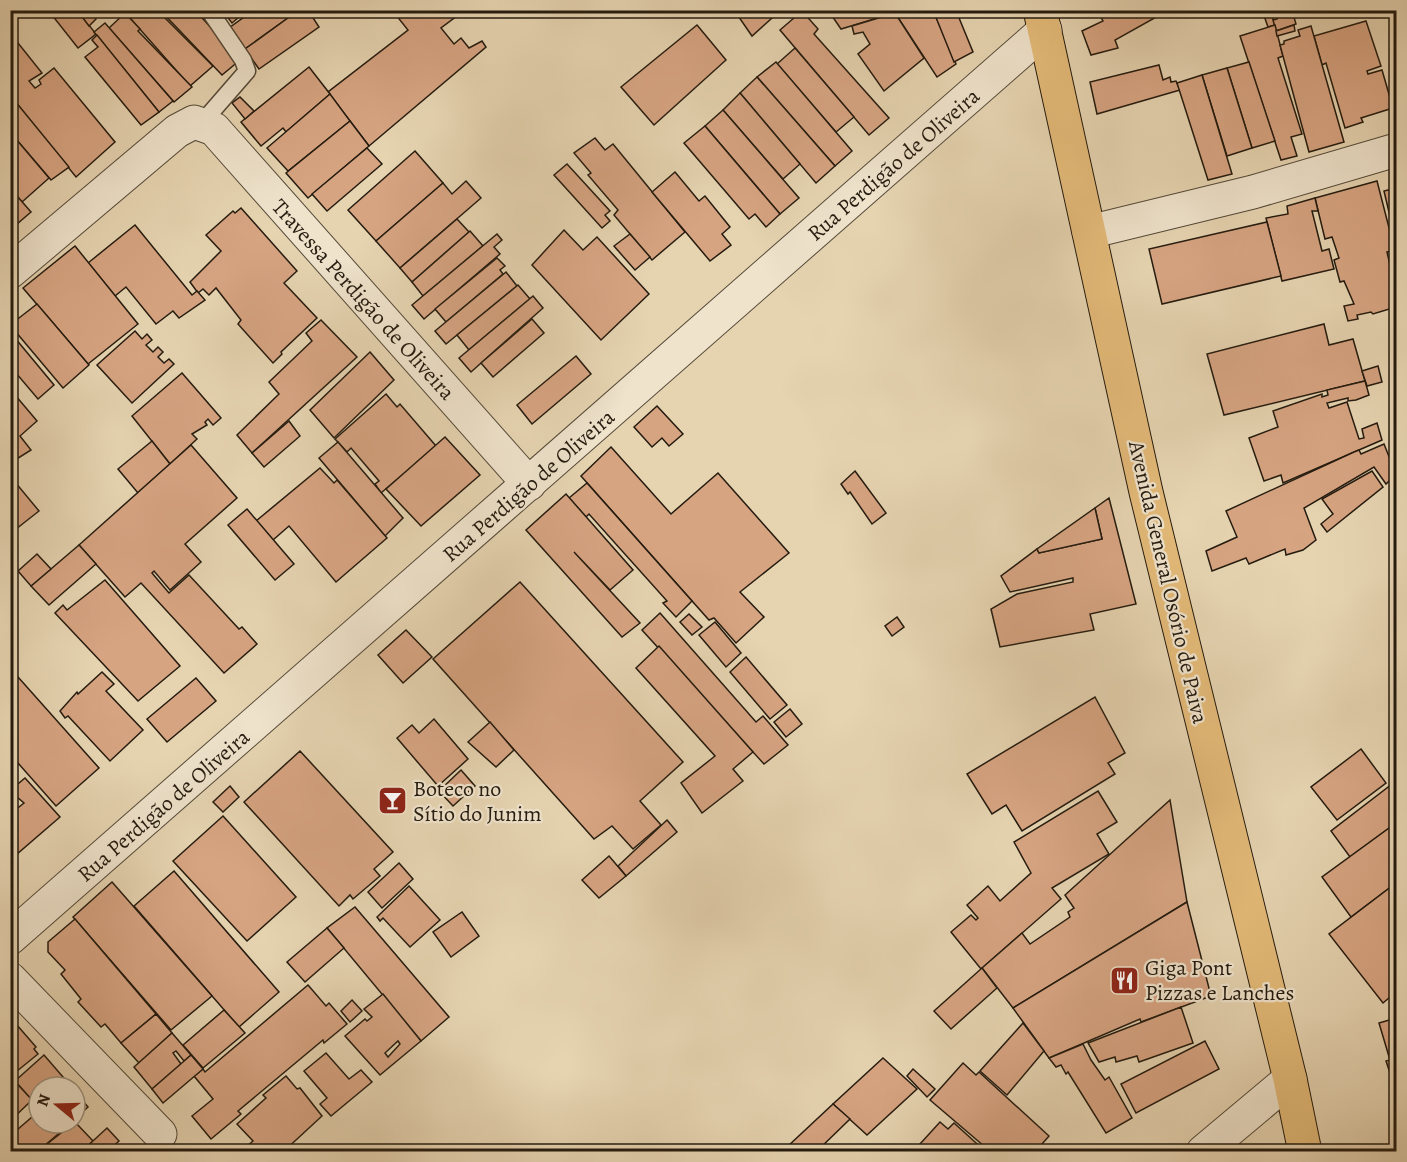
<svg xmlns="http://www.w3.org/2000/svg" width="1407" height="1162" font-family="Alegreya,serif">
<rect width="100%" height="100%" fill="#e6d4b1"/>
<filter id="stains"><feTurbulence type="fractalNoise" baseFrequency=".00333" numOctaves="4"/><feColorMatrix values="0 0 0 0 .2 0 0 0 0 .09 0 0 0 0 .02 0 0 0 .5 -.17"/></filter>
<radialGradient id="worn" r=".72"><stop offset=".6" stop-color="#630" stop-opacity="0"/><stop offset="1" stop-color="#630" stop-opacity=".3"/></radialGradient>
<g fill="#d7a482" stroke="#241b0f" stroke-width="1.5" fill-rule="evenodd">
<path d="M48 10H77L96 34 78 48Z"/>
<path d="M77 10H93L96 19 89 26Z"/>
<path d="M123 10H157L213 66 190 86Z"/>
<path d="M160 10H195L240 60 222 75Z"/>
<path d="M222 10H247L232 23Z"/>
<path d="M254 10H299L245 49 229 28Z"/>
<path d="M299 10H308L319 27 259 69 245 49Z"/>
<path d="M392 10H465L441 28 454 44 461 38 469 48 482 41 486 47 369 146 328 92 408 30Z"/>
<path d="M734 10H781L752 36Z"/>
<path d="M828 10H904L841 29Z"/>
<path d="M904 10H933L956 64 937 77 895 13Z"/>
<path d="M933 10H966L957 13 973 52 954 62Z"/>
<path d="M1097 10H1166L1167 11 1115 40 1118 48 1091 55 1082 31 1103 21Z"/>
<path d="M1262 10H1270L1275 25 1268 27Z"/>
<path d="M1275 10H1301V11L1293 14 1296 24 1276 31 1273 20 1277 19Z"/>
<path d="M802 11 818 29 814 34 889 118 869 135 780 30Z"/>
<path d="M125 13 140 29 138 31 192 87 174 102 109 28Z"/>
<path d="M895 13 924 58 884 91 858 54 870 44 863 32 854 34 852 26Z"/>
<path d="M1366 21 1381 66 1367 71 1368 74 1382 70 1393 108 1361 118 1363 122 1345 128 1326 63 1322 65 1314 36Z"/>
<path d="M105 23 173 101 159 112 94 32Z"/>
<path d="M697 25 726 60 654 125 621 87Z"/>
<path d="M1275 25 1283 56 1278 58 1302 134 1291 137 1297 156 1281 160 1240 36Z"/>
<path d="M1294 25 1295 31 1277 36 1276 31Z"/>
<path d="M1311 26 1344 142 1309 152 1280 45 1284 44V41L1300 36 1298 30Z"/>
<path d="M10 33 42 73 29 81 35 88 41 84 39 80 54 68 115 142 76 177 10 95Z"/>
<path d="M97 35 159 112 141 125 85 57 98 47 92 40Z"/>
<path d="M795 48 854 117 836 132 777 64Z"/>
<path d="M776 62 852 151 835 166 757 77Z"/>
<path d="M1249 62 1275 141 1252 148 1227 68Z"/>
<path d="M1159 65 1163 80 1170 77 1171 82 1176 81 1180 90 1097 114 1090 82Z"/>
<path d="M309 67 330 94 286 132 283 128 261 146 241 122Z"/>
<path d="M1227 68 1252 148 1227 156 1202 75Z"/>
<path d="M1202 75 1232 174 1208 180 1177 83Z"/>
<path d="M757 77 835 166 816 183 740 93Z"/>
<path d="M740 93 800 164 783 179 723 110Z"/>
<path d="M330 94 350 121 288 171 267 148Z"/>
<path d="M10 95 69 167 51 180 10 132Z"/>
<path d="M240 97 254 111 245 119 232 103Z"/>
<path d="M723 110 799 198 780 214 705 126Z"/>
<path d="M350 121 369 146 308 198 286 173Z"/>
<path d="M705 126 780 214 766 227 755 214 749 219 684 143Z"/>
<path d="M10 132 49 178 22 202 10 188Z"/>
<path d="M595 138 605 150 613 144 685 232 652 260 614 215 618 210 588 175 591 173 574 153Z"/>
<path d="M367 148 382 164 327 211 312 194Z"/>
<path d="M415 151 443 183 376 241 348 210Z"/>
<path d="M567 164 610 211 605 215 610 221 602 228 554 175Z"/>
<path d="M675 172 699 201 705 196 730 227 722 234 731 245 710 261 652 192Z"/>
<path d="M466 181 481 198 400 268 376 241 443 183 452 194Z"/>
<path d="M1377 181 1395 251 1387 252 1393 278H1396V307L1373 314 1371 312 1357 315 1358 319 1348 321 1344 306 1354 304 1344 281 1340 282 1334 260 1339 258 1332 237 1325 239 1315 198Z"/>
<path d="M10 188 31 212 10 230Z"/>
<path d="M1396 188V242L1384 191Z"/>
<path d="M1315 198 1318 211H1312L1322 251 1329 249 1334 269 1282 281 1266 218 1288 214 1287 206Z"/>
<path d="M241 208 297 271 284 283 317 318 281 352 282 354 273 363 238 324 241 320 216 288 209 295 203 289 198 293 190 282 221 251 206 235 233 211 235 213Z"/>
<path d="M457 219 469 232 412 282 400 268Z"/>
<path d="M1267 222 1281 276 1162 304 1149 249Z"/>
<path d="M135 225 192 295 197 291 205 300 179 318 173 311 156 324 126 287 115 296 88 263Z"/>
<path d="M564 230 583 250 597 237 649 294 601 340 532 265Z"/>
<path d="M470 231 483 246 423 296 412 282Z"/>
<path d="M497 234 502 240 494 247 500 254 424 319 412 305Z"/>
<path d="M630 234 650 257 635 270 614 246Z"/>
<path d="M75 246 138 324 88 364 23 288Z"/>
<path d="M497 258 505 266 500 270 503 274 446 322 435 309Z"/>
<path d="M506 272 517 286 446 344 435 331Z"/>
<path d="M518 285 530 299 469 350 457 335Z"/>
<path d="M533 296 543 308 471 372 459 358Z"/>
<path d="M37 304 89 365 63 388 10 325Z"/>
<path d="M532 319 544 333 493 377 481 363Z"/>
<path d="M321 320 357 357 252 453 237 435 279 394 269 382 312 341 306 333Z"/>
<path d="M1324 324 1329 345 1353 339 1365 381 1224 415 1207 354Z"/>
<path d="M135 331 142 339 147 334 152 340 146 345 153 352 158 347 163 352 158 357 164 363 169 359 174 364 132 403 97 365Z"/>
<path d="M10 332 54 385 38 399 10 366Z"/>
<path d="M370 352 394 380 334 438 310 410Z"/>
<path d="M576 356 591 374 532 424 517 405Z"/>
<path d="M1378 366 1382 382 1367 386 1362 371Z"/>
<path d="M182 373 221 418 213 425 208 419 205 422 207 425 192 434 197 439 170 464 132 416Z"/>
<path d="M1365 381 1369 395 1356 400 1348 401V398L1327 403 1329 408 1347 402 1359 439 1364 438 1362 429 1377 423 1382 440 1283 483 1281 475 1264 481 1249 438 1278 427 1273 411 1322 394V397L1328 395 1327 390Z"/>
<path d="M10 389 37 421 20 436 31 450 15 460 10 457Z"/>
<path d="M386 394 397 407 400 404 436 446 381 493 375 484 379 481 351 448 347 452 335 439Z"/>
<path d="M657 406 683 434 669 446 662 438 652 447 634 427Z"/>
<path d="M289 421 300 436 264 467 252 453Z"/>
<path d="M445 437 480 475 421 526 386 489Z"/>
<path d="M152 441 170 464 138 493 118 469Z"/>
<path d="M338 442 403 518 385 536 319 458Z"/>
<path d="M1384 444 1396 474 1386 484 1374 467 1304 508 1316 540 1303 550 1286 555 1285 549 1249 564 1246 558 1212 571 1206 551 1237 537 1226 511 1354 452 1359 450 1361 454Z"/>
<path d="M191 445 237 498 185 544 201 562 170 590 154 571 152 573 169 593 189 575 239 629 242 627 257 644 224 673 141 583 125 597 79 545Z"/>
<path d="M611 447 671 514 718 473 789 553 740 592 764 617 736 643 714 618 709 620 581 476Z"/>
<path d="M320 468 334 483 337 480 387 538 336 582 289 526 273 540 256 521Z"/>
<path d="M855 471 886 513 872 524 850 492 848 494 841 484Z"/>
<path d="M1372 471 1383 487 1327 532 1321 524 1333 514 1322 499Z"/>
<path d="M10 476 39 511 16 529 10 523Z"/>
<path d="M587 483 692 601 676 617 663 603 667 601 589 514 586 517 569 498Z"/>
<path d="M566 494 633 570 610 590 574 552 640 623 622 637 526 530Z"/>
<path d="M1109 498 1136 604 1090 614 1094 630 1000 647 991 609 1017 594 1073 582V578L1010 592 1001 576 1037 549 1039 553 1102 539 1095 508Z"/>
<path d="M1095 508 1102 539 1039 553 1037 549Z"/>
<path d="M247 509 294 564 275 580 228 525Z"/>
<path d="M79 545 96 564 49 605 31 586Z"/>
<path d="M37 554 51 569 31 586 18 571Z"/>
<path d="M105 580 180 666 138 701 55 613 63 605 67 610Z"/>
<path d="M520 582 683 762 640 801 661 825 633 849 612 826 594 839 433 659Z"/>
<path d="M660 613 756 722 763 716 788 745 764 764 642 630Z"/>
<path d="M689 614 702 627 692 635 680 622Z"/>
<path d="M897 617 904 627 892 636 885 626Z"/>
<path d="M715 622 741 653 726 667 699 635Z"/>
<path d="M406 630 432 657 403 683 378 655Z"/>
<path d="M659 646 753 752 733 769 743 781 702 813 681 783 715 756 636 668Z"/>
<path d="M746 657 787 705 770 719 730 672Z"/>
<path d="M10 668 99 768 56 806 10 754Z"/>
<path d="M102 672 114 684 106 691 143 730 110 761 68 716 65 718 60 711 77 692 78 694Z"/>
<path d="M196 678 216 701 167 742 147 719Z"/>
<path d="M1095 697 1125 753 1108 763 1115 774 1022 831 1006 805 992 814 967 774Z"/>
<path d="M790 709 802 724 786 737 774 722Z"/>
<path d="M434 719 468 759 438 786 397 738 412 725 419 733Z"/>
<path d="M490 722 514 750 496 767 468 742Z"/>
<path d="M1361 749 1386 783 1337 820 1311 787Z"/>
<path d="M300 751 393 852 374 869 380 876 353 899 350 895 339 906 244 802Z"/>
<path d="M461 770 475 786 453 806 439 791Z"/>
<path d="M25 778 60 817 10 860V814L24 803 10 791V785L13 788Z"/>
<path d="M1396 781V823L1350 857 1331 831Z"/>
<path d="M230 786 239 797 223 812 213 802Z"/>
<path d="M1098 791 1117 822 1097 834 1109 854 1052 888 1061 899 981 969 951 932 971 915 976 920 978 918 967 905 988 886 1000 901 1031 873 1014 842Z"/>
<path d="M1170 800 1187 902 1013 1008 982 968 1022 933 1030 944 1070 917 1068 912 1074 908 1065 895Z"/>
<path d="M223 816 296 897 247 941 173 861Z"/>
<path d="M667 820 677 832 626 876 618 866Z"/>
<path d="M1396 823V883L1351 917 1322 877Z"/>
<path d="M609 856 626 876 599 898 582 880Z"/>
<path d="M399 863 413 879 382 908 368 892Z"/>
<path d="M174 871 279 992 239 1027 134 906Z"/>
<path d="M112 882 212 996 171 1030 73 917Z"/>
<path d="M1396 883V992L1383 1003 1329 934Z"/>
<path d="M409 886 440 920 410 947 383 918 380 921 377 917Z"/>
<path d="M1187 902 1211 996 1141 1022 1140 1019 1049 1058 1013 1008Z"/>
<path d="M355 907 449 1017 421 1041 327 928Z"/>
<path d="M462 912 479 936 451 957 433 932Z"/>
<path d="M75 919 156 1014 121 1043 105 1024 101 1027 78 1002 81 999 61 974 65 970 48 952V942Z"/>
<path d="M327 928 344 948 305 982 287 962Z"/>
<path d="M982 968 997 988 951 1029 934 1011Z"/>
<path d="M308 985 326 1006 329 1003 347 1024 324 1043 323 1040 238 1111 241 1114 211 1139 192 1116 213 1099 194 1076 203 1069 205 1072Z"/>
<path d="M383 994 421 1041 380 1075 345 1036 365 1019 367 1021 372 1017 364 1009ZM398 1041 400 1044 388 1057 385 1053Z"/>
<path d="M352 1000 362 1011 350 1022 341 1011Z"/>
<path d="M1181 1007 1193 1043 1139 1062 1137 1056 1116 1062 1115 1057 1099 1062 1088 1043Z"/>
<path d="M224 1010 245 1033 203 1068 183 1045Z"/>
<path d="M156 1014 172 1033 139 1063 121 1043Z"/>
<path d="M10 1017 36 1047 34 1049 38 1054 11 1076Z"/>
<path d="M1396 1018V1071L1390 1073 1386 1061 1390 1060 1379 1023Z"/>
<path d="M1023 1023 1044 1051 1007 1095 980 1071Z"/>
<path d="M172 1033 191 1055 184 1061 176 1051 173 1053 181 1064 152 1089 134 1067Z"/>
<path d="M1205 1041 1219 1069 1136 1113 1121 1084Z"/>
<path d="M1083 1044 1091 1060 1105 1080 1109 1077 1132 1118 1106 1133 1068 1072 1066 1074 1061 1065 1056 1067 1049 1058Z"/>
<path d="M326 1053 349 1079 361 1070 372 1082 331 1116 320 1104 327 1098 304 1071Z"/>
<path d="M44 1055 69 1084 66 1087H39V1108L15 1081Z"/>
<path d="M191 1055 203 1069 163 1103 152 1089Z"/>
<path d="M883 1058 917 1089 867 1135 833 1104Z"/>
<path d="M963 1063 976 1075 979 1072 1049 1136 1035 1152H991L930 1100Z"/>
<path d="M913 1069 935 1089 927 1097 907 1076Z"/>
<path d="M10 1076 32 1100 10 1121Z"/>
<path d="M286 1076 297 1089 300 1088 322 1116 283 1152H240L253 1141 237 1124 266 1098 263 1095Z"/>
<path d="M75 1092 88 1107 75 1119Z"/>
<path d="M833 1104 850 1119 816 1152H792L787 1147Z"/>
<path d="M39 1111V1123H71L37 1152H10V1136Z"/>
<path d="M75 1122 93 1141 81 1152H37Z"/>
<path d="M940 1122 948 1129 954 1123 986 1152H928L920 1144Z"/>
<path d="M107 1128 119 1141 107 1152H81Z"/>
</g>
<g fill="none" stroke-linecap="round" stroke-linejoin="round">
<defs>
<path id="service" d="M201 124 247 71 243 60 209 10"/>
<g id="minor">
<path d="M1089 232 1253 192 1396 150"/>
<path d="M10 272 177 131 194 122 214 129 529 484"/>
<path d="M10 938 1045 30"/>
<path d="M10 979 160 1134"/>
<path d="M1203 1152 1290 1079"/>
</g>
<path id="primary" d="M1040 10 1146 492 1290 1079 1305 1152"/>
</defs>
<use href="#service" stroke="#544938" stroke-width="19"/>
<use href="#minor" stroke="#544938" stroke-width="35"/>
<use href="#primary" stroke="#241b0f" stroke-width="35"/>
<use href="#service" stroke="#efe3cc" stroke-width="16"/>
<use href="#minor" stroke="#efe3cc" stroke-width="33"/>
<use href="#primary" stroke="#e3ba78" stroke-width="33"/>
</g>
<defs>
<symbol id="bar-square" viewBox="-11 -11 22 22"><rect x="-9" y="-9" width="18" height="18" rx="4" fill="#8f2418" stroke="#efe3cc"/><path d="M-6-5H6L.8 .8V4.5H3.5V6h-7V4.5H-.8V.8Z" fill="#fff"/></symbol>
<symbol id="restaurant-square" viewBox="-11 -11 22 22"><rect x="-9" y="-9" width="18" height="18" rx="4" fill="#8f2418" stroke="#efe3cc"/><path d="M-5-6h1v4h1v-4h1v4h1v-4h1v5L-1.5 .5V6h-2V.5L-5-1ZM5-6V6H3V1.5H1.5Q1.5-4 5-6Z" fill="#fff"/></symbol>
</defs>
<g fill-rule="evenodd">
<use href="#bar-square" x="376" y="784" width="33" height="33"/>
<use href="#restaurant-square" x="1108" y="964" width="33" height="33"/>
</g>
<g text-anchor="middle" stroke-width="4.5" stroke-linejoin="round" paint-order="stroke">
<g font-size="22" fill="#241b0f" stroke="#efe3cc">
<text transform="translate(893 164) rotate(-41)" y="8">Rua Perdigão de Oliveira</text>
<text transform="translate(364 299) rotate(48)" y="8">Travessa Perdigão de Oliveira</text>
<text transform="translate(528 485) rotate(-41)" y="8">Rua Perdigão de Oliveira</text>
<text transform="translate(1169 582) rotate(77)" y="8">Avenida General Osório de Paiva</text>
<text transform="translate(163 805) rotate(-41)" y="8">Rua Perdigão de Oliveira</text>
</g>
<g font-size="22" fill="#241b0f" stroke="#efe3cc" text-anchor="start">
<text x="413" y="796">Boteco no<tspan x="413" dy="25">Sítio do Junim</tspan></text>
<text x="1145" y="975">Giga Pont<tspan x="1145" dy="25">Pizzas e Lanches</tspan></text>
</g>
</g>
<rect width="1407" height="1162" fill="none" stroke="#e6d4b1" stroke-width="36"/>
<rect x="12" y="12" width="1383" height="1138" fill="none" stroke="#241b0f" stroke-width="3"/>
<rect x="18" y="18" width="1371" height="1126" fill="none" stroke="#241b0f" stroke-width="1.5"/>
<g transform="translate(57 1105) rotate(289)"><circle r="28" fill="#efe3cc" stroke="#9e9380" stroke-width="1.5"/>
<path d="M0-4.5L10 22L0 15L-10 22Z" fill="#8f2418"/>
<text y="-9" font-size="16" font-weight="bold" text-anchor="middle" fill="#241b0f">N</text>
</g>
<rect width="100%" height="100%" filter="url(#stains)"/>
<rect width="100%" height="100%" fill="url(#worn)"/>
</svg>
